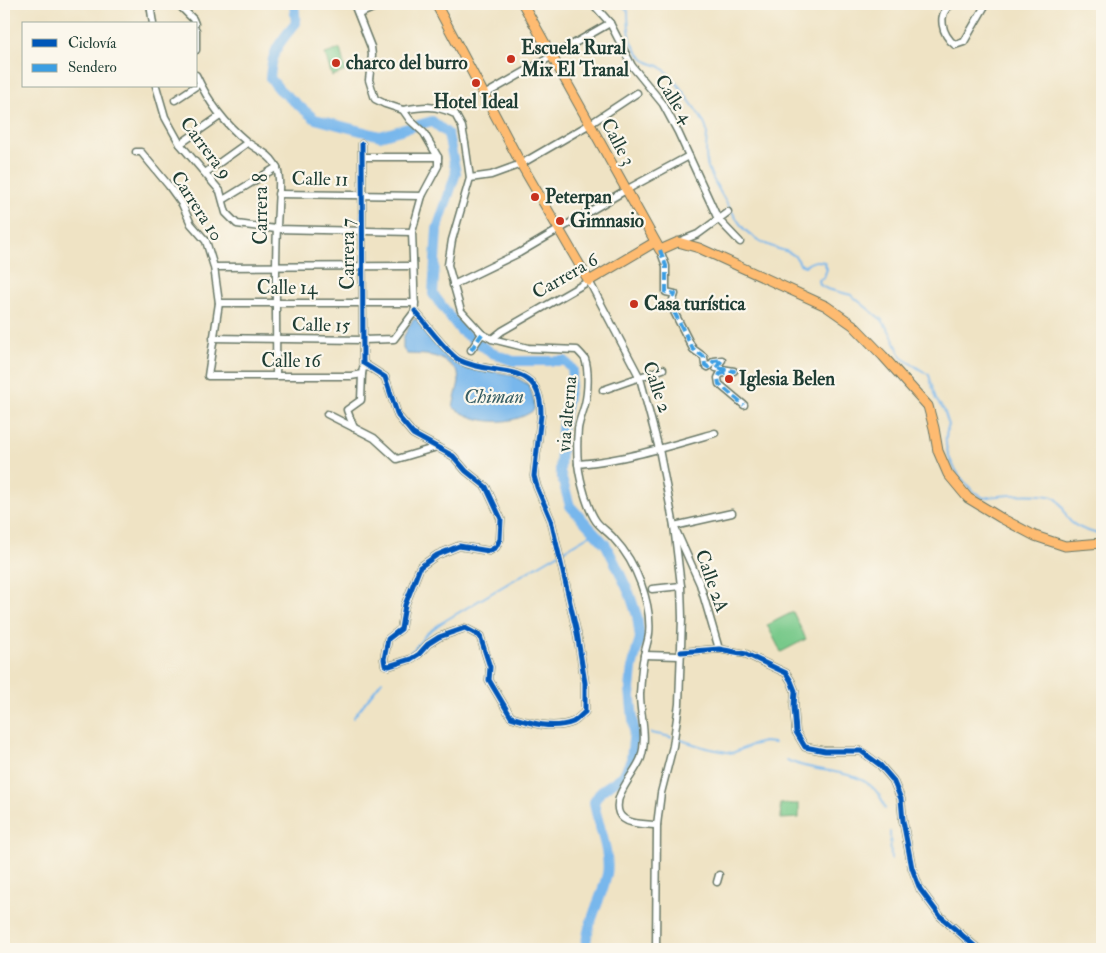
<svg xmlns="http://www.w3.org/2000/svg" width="1106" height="953" font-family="'IM FELL Double Pica',serif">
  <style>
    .green { fill: #78c98a; stroke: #4c835f }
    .water { fill: #78b7ec; stroke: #4c7a90 }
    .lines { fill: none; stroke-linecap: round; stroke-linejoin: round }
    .stream { stroke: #78b7ec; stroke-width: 2 }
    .river { stroke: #78b7ec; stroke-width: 10 }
    .minor-casing { stroke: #687766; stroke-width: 9 }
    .major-casing { stroke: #687766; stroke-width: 11 }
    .minor { stroke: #fff; stroke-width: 6 }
    .major { stroke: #febb71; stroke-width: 9 }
    .quiet { stroke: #3c9ee2; stroke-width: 4; stroke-dasharray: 8 4; stroke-linecap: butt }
    .cycleway-casing { stroke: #fbf7ec; stroke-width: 8 }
    .cycleway { stroke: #0057b8; stroke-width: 5 }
    .poi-dot { fill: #c8321e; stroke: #fbf7ec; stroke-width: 2 }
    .labels { text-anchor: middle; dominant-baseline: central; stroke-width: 4.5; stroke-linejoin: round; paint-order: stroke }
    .poi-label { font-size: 19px; font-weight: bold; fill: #1f3d34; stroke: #fbf7ec; text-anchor: start }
    .street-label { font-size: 19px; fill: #1f3d34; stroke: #fbf7ec }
    .water-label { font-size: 20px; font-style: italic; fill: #355c62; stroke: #fbf7ec }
  </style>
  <rect width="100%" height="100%" fill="#fbf7ec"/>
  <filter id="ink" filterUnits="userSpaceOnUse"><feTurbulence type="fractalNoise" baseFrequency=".02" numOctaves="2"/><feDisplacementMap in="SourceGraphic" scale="10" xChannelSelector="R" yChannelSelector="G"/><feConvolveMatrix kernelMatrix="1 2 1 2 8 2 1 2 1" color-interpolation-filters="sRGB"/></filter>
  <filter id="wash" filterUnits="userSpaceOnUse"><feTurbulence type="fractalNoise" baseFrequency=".0096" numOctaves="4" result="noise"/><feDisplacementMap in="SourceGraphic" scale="20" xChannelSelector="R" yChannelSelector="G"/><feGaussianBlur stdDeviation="1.12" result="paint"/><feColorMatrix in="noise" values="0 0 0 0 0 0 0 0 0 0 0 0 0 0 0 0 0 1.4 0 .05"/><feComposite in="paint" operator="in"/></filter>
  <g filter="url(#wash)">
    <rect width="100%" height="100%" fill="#efe3c4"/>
    <g class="green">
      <polygon points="340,49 346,71 332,76 325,54"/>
      <polygon points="793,612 806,639 781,652 767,625"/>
      <polygon points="780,804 799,804 799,818 781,819"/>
    </g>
    <path class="water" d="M 413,319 L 419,320 L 455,361 L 474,368 L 512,375 L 529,385 L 534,401 L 534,410 C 511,427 475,424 453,407 L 459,382 L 458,372 C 441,354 431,355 407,354 L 403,349 L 403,338 Z"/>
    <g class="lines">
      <g class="stream">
        <path d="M 619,4 L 628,11 C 628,30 630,51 648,62 C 652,64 658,65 662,68 C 673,77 683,91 691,103 C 696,110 707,124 707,133 C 707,144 704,155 708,167 C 712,180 735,218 744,229 C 752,237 762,243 773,247 C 784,252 794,250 800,264 L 805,266 C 812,261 816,260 824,262 L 827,269 L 824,277 L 819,280 L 820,285 L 827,289 L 851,295 L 882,320 L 891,334 L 902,358 L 929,375 L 936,400 L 944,410 L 949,425 C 937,450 962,487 984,498 C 997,495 1043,492 1055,498 C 1063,502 1064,515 1070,521 C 1078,529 1091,532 1102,535"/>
        <polyline points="403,658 414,649 426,634 441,623 595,532"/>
        <polyline points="353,718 382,681"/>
        <polyline points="634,730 642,732"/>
        <polyline points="651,733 671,737"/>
        <polyline points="678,739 706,748 732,753 752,745 764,742 774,743"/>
        <path d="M 787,760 C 819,777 873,763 885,809"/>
        <polyline points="890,832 891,859"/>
      </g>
      <path class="river" d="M 294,4 L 296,23 C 279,43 272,50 270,78 L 280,90 L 315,119 L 380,136 L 432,121 L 448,134 L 456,173 L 437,229 L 433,294 L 461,331 L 492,353 L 513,361 L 565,361 L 573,370 L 562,429 L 560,471 L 570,506 L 606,545 L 618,569 L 630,595 L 637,616 L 640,638 L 632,668 L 630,689 L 634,730 L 631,760 L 623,776 L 601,791 L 594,802 C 597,824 611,852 607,874 C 602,899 585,926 586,949"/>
    </g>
  </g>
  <g filter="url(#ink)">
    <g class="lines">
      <g class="minor-casing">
        <g id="minor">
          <polyline points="150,4 153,24"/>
          <polyline points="178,4 193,19 195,24"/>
          <polyline points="354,4 371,47 372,55 369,80 375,99 385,104 403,110 410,120 424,133 438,157 438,166 422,196 412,232 415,311"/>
          <polyline points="593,4 610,23 632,66 663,104 678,132 718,219 740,242"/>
          <path d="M 952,4 C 936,14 942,35 955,45 L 964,42 L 986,4"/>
          <polyline points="359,14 382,4"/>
          <polyline points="196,30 196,50"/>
          <path d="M 196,75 C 208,101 224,123 246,141 C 256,150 268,152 275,164 C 282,175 278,196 278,209 C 274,264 277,320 276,376"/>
          <polyline points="156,86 165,117 180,144 220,191 226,213 237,224 276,229 412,232"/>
          <polyline points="484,95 610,23"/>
          <polyline points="175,100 196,86"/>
          <path d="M 403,110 C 425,106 435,105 455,114 L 462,127 L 465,143 L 470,178 L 452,240 L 448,265 L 461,311 L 482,334 L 492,339 L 528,348 L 577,350 C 580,353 583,356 585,359 C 589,370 588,392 585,404 C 583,412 579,421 578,429 C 577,440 577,453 578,464 C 580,480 587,508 596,521 C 601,528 610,533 615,540 C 636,562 652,604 649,634 C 648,642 645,649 644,656 C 641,669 641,682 640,694 C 640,716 648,736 641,758 C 635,774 612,795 619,813 C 624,825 645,824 657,825"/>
          <polyline points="180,144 220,116"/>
          <path d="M 362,144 L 363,363 L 385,377 L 398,416 L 413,434 L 453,456 L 466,471 L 486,487 L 501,519 L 500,539 L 496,547 L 489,551 L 459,546 L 437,555 L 420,567 L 405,605 L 401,629 L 388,639 L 384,659 L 385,665 L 389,666 L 411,659 L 419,654 L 428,644 L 439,637 L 465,628 L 480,636 L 490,667 L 489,680 L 511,717 C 530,723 553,730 573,722 C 577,720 581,715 585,712 L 585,683 L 577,633 L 551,520 L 537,487 L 534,476 L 541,415 C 542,358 493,378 459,360 C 448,354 424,322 415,311"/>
          <polyline points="136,152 141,152 169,186 182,204 191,224 206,241 214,267 219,303 208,376 351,376 362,374 363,368 368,367"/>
          <polyline points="363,157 438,157"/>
          <polyline points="205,173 247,143"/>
          <polyline points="470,178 491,175 521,164 590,124 637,93"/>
          <polyline points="278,194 422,196"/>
          <polyline points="223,200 277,167"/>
          <polyline points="678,242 698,234 728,212"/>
          <polyline points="660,250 666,266 666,292 675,294 671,306 693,349 704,357 705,365 708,367 714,361 722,360 716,368 734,371 720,374 718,378 719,384 744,405"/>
          <polyline points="214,267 413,266"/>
          <polyline points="453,285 519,253 626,190 689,156"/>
          <polyline points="219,303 415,303"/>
          <polyline points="213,338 363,340 394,339 415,311"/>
          <polyline points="492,339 502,331 589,281 640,378 659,449 674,526 681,586 682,618 679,704 673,746 661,793 657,825 656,949"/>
          <polyline points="471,350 482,334"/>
          <polyline points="603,390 663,369"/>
          <polyline points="327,414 374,438 397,459 437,447"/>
          <polyline points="354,428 347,410 361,400 362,374"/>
          <path d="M 578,464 C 625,460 670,446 715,433"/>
          <polyline points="652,589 681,586"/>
          <polyline points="719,649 700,584 674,526 732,513"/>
          <polyline points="681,652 719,649 746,654 786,673 791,681 795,691 794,706 796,732 805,747 825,751 861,751 880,765 893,780 901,799 903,821 912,868 920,889 940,916 978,949"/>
          <polyline points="644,655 680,656"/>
          <polyline points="717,882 719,875"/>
        </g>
      </g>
      <g class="major-casing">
        <g id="major">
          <polyline points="436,4 521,164 589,281 655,242"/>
          <polyline points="523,4 660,250 678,242 699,248 826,306 853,325 883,356 928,406 934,428 938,451 948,474 968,498 1001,518 1035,536 1065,546 1102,543"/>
        </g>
      </g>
      <use href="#minor" class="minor"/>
      <use href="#major" class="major"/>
      <g class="quiet">
        <polyline points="660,250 666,266 666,292 675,294 671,306 693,349 704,357 705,365 708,367 714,361 722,360 716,368 734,371 720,374 718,378 719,384 744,405"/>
        <polyline points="471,350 482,334"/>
      </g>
      <g class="cycleway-casing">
        <g id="cycleway">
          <path d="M 362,144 L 363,363 L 385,377 L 398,416 L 413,434 L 453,456 L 466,471 L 486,487 L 501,519 L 500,539 L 496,547 L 489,551 L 459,546 L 437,555 L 420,567 L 405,605 L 401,629 L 388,639 L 384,659 L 385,665 L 389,666 L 411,659 L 419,654 L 428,644 L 439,637 L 465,628 L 480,636 L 490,667 L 489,680 L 511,717 C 530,723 553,730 573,722 C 577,720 581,715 585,712 L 585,683 L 577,633 L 551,520 L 537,487 L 534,476 L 541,415 C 542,358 493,378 459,360 C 448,354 424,322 415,311"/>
          <polyline points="681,652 719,649 746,654 786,673 791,681 795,691 794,706 796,732 805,747 825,751 861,751 880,765 893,780 901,799 903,821 912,868 920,889 940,916 978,949"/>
        </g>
      </g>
      <use href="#cycleway" class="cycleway"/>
    </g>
  </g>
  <g class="poi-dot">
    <circle cx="511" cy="59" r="5"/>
    <circle cx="336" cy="63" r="5"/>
    <circle cx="476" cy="83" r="5"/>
    <circle cx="535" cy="197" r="5"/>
    <circle cx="560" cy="221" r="5"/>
    <circle cx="634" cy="304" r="5"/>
    <circle cx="729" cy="379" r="5"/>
  </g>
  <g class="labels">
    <g class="poi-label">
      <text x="521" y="48">Escuela Rural<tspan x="521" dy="22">Mix El Tranal</tspan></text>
      <text x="346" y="63">charco del burro</text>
      <text x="476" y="102" text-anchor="middle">Hotel Ideal</text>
      <text x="545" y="197">Peterpan</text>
      <text x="570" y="221">Gimnasio</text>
      <text x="644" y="304">Casa turística</text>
      <text x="739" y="379">Iglesia Belen</text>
    </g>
    <g class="street-label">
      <text transform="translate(674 99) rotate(57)">Calle 4</text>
      <text transform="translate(618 142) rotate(62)">Calle 3</text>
      <text transform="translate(206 148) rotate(53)">Carrera 9</text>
      <text transform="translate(320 179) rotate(1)">Calle 11</text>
      <text transform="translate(197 206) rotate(57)">Carrera 10</text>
      <text transform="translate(261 209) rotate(-90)">Carrera 8</text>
      <text transform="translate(348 254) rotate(-90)">Carrera 7</text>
      <text transform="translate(565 276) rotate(-30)">Carrera 6</text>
      <text x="287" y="288">Calle 14</text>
      <text transform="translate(321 325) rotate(1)">Calle 15</text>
      <text x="291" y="361">Calle 16</text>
      <text transform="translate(657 387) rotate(71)">Calle 2</text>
      <text transform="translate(567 414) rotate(-85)">via alterna</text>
      <text transform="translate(712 581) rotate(70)">Calle 2A</text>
    </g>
    <g class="water-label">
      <text x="494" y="396">Chiman</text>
    </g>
  </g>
  <rect width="1106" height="953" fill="none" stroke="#fbf7ec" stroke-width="20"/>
  <rect x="22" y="22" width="175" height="65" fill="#fbf7ec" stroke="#a3ada2"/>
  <rect x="32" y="39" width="25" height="8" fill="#0057b8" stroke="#a3ada2"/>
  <text x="68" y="48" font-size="15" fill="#1f3d34">Ciclovía</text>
  <rect x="32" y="64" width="25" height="8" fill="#3c9ee2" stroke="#a3ada2"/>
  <text x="68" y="72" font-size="15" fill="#1f3d34">Sendero</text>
</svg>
